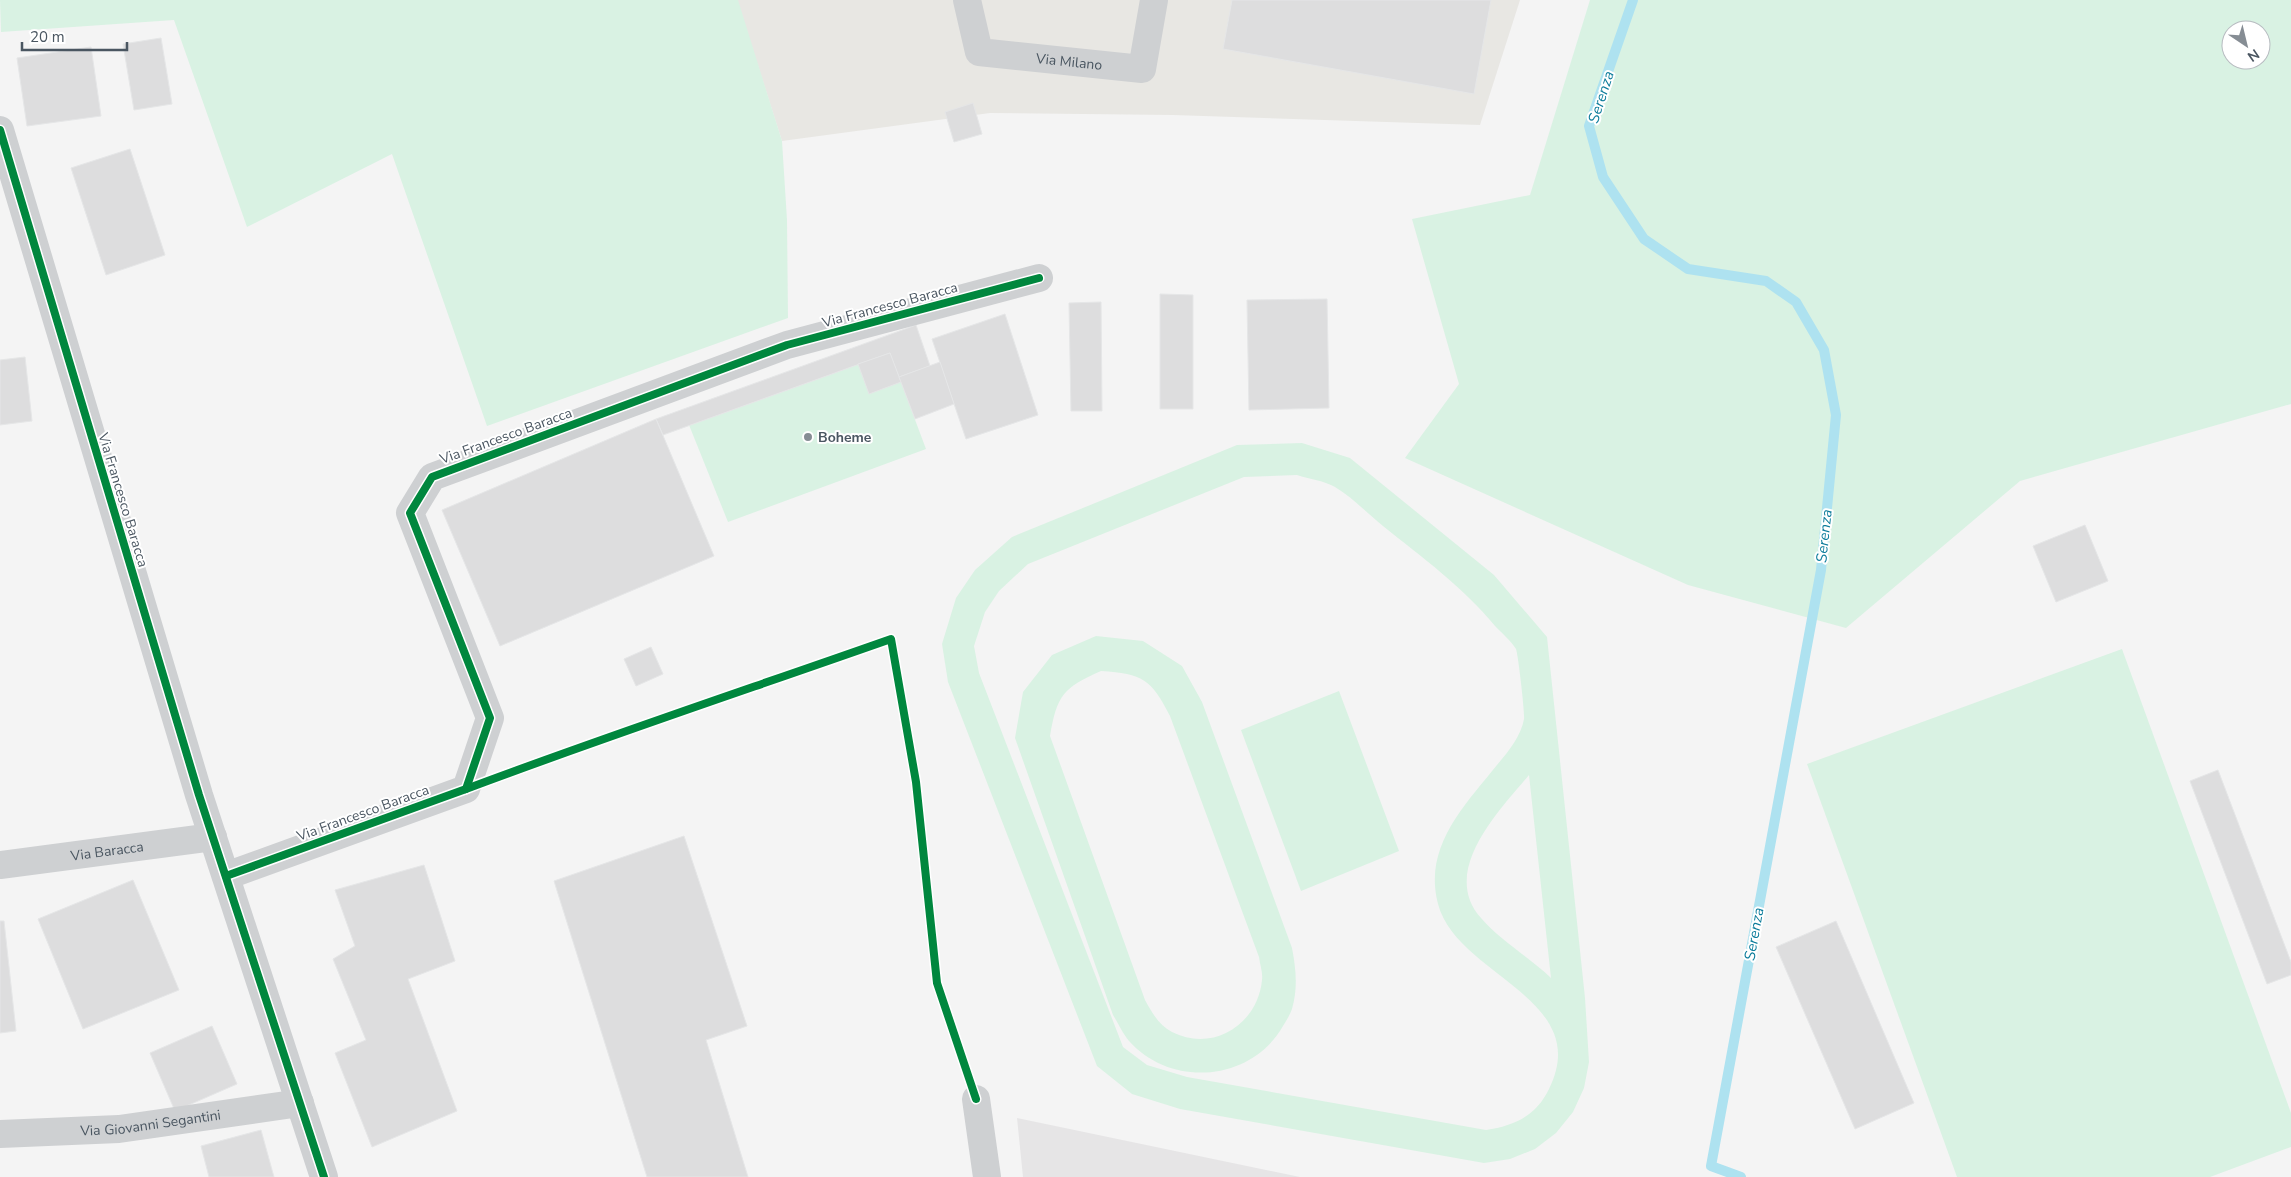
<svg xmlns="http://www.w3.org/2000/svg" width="2291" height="1177" font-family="'Nunito Sans',sans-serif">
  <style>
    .commercial { fill: #e8e7e3 }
    .education { fill: #e6e5e6 }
    .green { fill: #d9f2e3; fill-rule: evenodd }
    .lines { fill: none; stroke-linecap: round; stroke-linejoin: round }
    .stream { stroke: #aee2f0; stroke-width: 10 }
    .building { fill: #ddddde; stroke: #e5e6e7 }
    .minor { stroke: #ced0d2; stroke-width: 28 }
    .cycleway-casing { stroke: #fff; stroke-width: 11 }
    .cycleway { stroke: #00873e; stroke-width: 8 }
    .poi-dot { fill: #868d94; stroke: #fff; stroke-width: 2 }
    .labels { text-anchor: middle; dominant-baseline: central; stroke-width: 4; stroke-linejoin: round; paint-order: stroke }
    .street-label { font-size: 14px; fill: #4a5661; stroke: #fff }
    .poi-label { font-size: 14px; font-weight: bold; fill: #4a5661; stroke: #fff; text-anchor: start }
    .water-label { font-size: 15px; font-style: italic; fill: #0c7c9b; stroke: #fff }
  </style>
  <rect width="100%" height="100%" fill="#f4f4f4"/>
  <polygon class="commercial" points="737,0 1520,0 1480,125 1173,115 990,113 782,141"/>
  <polygon class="education" points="1017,1118 1300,1177 1023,1177"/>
  <g class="green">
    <polygon points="0,0 738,0 782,141 787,220 788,318 487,426 392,154 247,227 174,20 1,32"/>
    <path d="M 1590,0 L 2291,0 L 2291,404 L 2020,481 L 1846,628 L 1688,585 L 1405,458 L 1459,384 L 1412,219 L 1530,195 ZM 2231,30 L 2261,30 L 2261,60 L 2231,60 Z"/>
    <polygon points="890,353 926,449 728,522 689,425"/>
    <path d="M 1302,443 L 1350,458 L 1494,575 L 1547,637 L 1585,998 L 1589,1062 L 1584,1088 L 1573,1112 L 1556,1133 L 1535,1149 L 1510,1159 L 1484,1163 L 1180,1109 L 1132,1094 L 1097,1066 L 948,682 L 942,644 L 956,598 L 975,570 L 1012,537 L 1237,445 ZM 1297,475 C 1309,479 1325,481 1335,487 C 1352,497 1368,514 1383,526 C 1423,558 1463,587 1495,626 C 1502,633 1511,641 1516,649 C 1518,654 1525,713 1524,719 C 1521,736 1508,752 1497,765 C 1464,806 1423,847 1438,904 C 1457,976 1594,998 1549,1089 C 1536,1116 1514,1126 1486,1130 L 1187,1077 L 1147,1065 L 1123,1047 L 979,673 L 974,646 L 985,612 L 999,591 L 1028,564 L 1244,477 ZM 1529,775 L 1551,978 C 1529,957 1501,941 1481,918 C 1439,871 1500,810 1529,775 Z"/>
    <path d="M 1096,636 L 1143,641 L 1182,666 L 1202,702 L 1292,948 C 1296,969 1298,988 1292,1009 C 1290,1015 1286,1021 1283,1026 C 1252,1081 1172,1089 1129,1041 C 1123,1034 1118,1023 1113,1015 L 1015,738 L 1023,692 L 1052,655 ZM 1101,671 C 1143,674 1151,679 1170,716 L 1259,957 C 1260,965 1263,973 1262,980 C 1258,1024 1213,1053 1172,1032 C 1159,1025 1152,1013 1145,1000 L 1050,736 C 1057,695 1063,688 1101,671 Z"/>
    <polygon points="2122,649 2291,1113 2291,1147 2210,1177 1957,1177 1807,764"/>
    <polygon points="1339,691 1399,851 1301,891 1241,730"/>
  </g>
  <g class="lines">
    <polyline class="stream" points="1633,0 1589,126 1603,177 1644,239 1688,269 1766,281 1796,302 1824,350 1836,415 1821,570 1711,1166 1741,1177"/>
  </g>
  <g class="building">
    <polygon points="1232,0 1491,0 1474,94 1223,49"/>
    <polygon points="161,38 172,104 134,110 123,44"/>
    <polygon points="91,47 101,116 27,126 17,58"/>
    <polygon points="973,103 982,134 954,142 945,112"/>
    <polygon points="130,149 165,255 106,275 71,168"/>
    <polygon points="1160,294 1193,295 1193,409 1160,409"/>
    <polygon points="1327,299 1329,408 1249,410 1247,300"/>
    <polygon points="1101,302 1102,411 1071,411 1069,303"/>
    <polygon points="1005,314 1038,415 966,439 932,339"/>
    <polygon points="916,325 930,366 899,377 890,353 663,435 656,419"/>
    <polygon points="890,353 901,382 869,394 858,364"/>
    <polygon points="25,357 32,421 0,425 0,360"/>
    <polygon points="940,362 954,404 915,419 899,377"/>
    <polygon points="656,419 714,556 500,646 442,510"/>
    <polygon points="2085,525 2108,581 2056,602 2033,546"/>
    <polygon points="651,647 663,674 636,686 624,659"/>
    <polygon points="2218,770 2291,962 2291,975 2267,984 2190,781"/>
    <polygon points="684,836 747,1026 706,1040 748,1177 647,1177 554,881"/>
    <polygon points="424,865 455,961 408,979 457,1111 372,1147 335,1053 366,1040 333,959 355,946 335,890"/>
    <polygon points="133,880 179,990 83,1029 38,919"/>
    <polygon points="0,921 4,921 16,1031 0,1033"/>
    <polygon points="1836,921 1914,1103 1855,1129 1776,947"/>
    <polygon points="212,1026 237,1084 175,1111 150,1053"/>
    <polygon points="261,1130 274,1177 209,1177 201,1146"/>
  </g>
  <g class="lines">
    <g class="minor">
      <path id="s1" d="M 967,0 L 979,52 L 1142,69 L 1154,0"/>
      <polyline points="0,130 199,795 324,1177"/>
      <path id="s2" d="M 0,865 L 213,837"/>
      <polyline points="226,876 466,789 490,718 410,513 432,477 787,345 1039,278"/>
      <polyline points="976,1099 987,1177"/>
      <path id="s3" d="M 0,1134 L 119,1129 L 300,1103"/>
    </g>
    <g class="cycleway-casing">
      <g id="cycleway">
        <polyline points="0,130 199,795 324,1177"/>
        <path d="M 466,789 C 607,736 749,689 891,639 L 916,782 L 937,983 L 976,1099"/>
        <polyline points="226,876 466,789 490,718 410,513 432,477 787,345 1039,278"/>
      </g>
    </g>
    <use href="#cycleway" class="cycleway"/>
  </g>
  <circle class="poi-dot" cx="808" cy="437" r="5"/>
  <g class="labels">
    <g class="street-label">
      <text stroke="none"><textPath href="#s1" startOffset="144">Via Milano</textPath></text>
      <text transform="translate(890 305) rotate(-15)">Via Francesco Baracca</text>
      <text transform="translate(506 436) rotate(-20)">Via Francesco Baracca</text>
      <text transform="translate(123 500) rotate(73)">Via Francesco Baracca</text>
      <text transform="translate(363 813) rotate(-20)">Via Francesco Baracca</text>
      <text stroke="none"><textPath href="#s2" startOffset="108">Via Baracca</textPath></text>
      <text stroke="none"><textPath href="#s3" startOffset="151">Via Giovanni Segantini</textPath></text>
    </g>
    <g class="poi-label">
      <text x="818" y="437">Boheme</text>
    </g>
    <g class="water-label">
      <text transform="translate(1601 97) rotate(-72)">Serenza</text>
      <text transform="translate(1824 536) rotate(-84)">Serenza</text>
      <text transform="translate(1754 934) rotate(-80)">Serenza</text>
    </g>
  </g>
  <g transform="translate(2246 45) rotate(145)"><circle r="24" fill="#ffffff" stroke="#b7bbc0"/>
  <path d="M0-4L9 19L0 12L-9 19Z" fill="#868d94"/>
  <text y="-8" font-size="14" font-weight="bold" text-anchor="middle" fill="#4a5661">N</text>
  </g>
  <path d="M22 42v8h105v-8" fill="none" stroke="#4a5661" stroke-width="2.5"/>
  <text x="30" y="42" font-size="15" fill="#4a5661" stroke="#ffffff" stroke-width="4" paint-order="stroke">20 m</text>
</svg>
